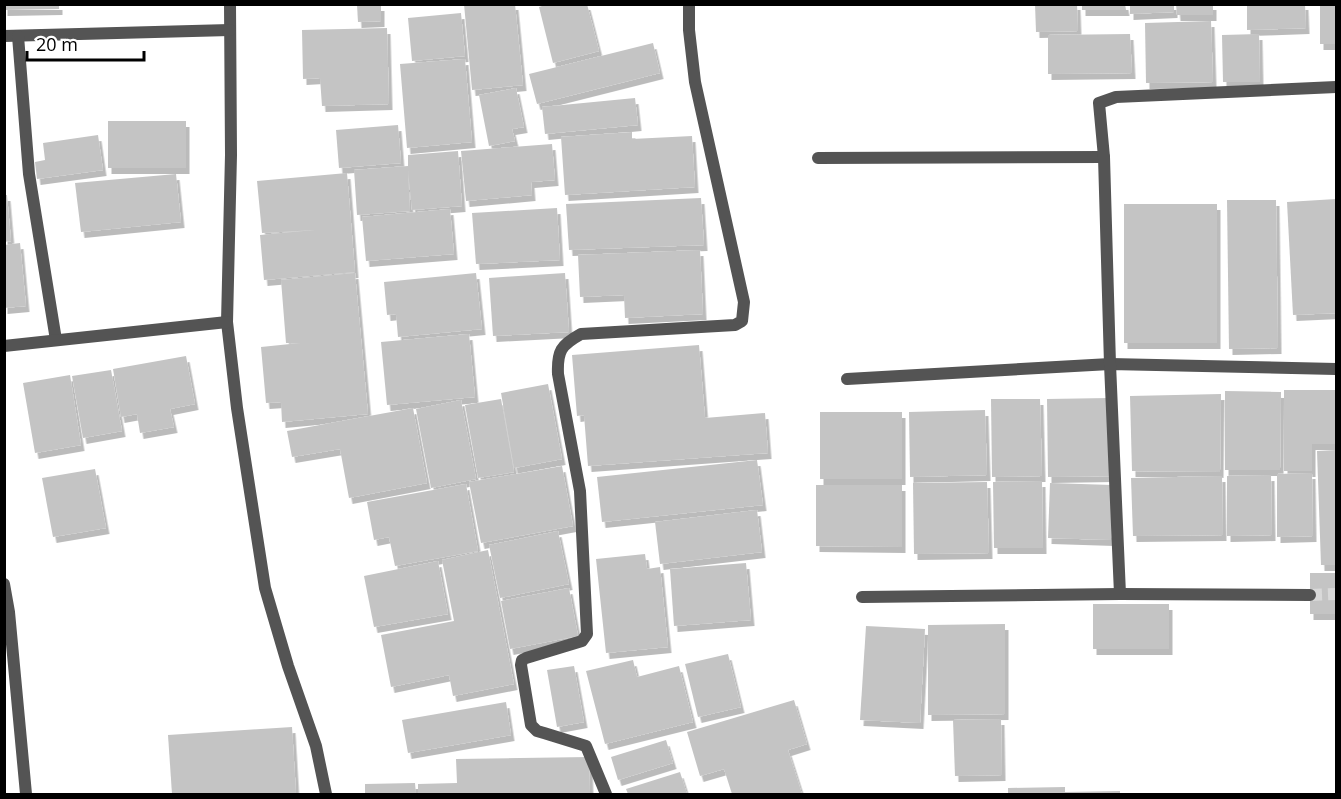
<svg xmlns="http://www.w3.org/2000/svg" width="1341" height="799" font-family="'Open Sans',sans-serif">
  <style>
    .building { fill: #c4c4c4; filter: url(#shadow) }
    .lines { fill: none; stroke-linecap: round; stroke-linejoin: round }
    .minor-tunnel { stroke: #d9d9d9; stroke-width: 12; stroke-dasharray: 12 6; stroke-linecap: butt }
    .minor { stroke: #545454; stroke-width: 12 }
  </style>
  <defs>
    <filter id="shadow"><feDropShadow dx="3.5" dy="6" stdDeviation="0" flood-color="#0004"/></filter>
  </defs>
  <rect width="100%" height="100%" fill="#fff"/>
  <g class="building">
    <polygon points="4,4 59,4 59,9 4,10"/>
    <polygon points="464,4 515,4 523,85 472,90"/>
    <polygon points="548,4 587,4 599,51 553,63 539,7"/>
    <polygon points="1035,4 1077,4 1078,31 1036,32"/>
    <polygon points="1082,4 1125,4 1126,10 1082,10"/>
    <polygon points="1130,4 1174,4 1174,12 1130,14"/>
    <polygon points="1176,4 1213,4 1213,15 1177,15"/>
    <polygon points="1247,4 1305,4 1306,28 1247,30"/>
    <rect x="1320" y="4" width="16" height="40"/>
    <polygon points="357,5 381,5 381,21 358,22"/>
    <polygon points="461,13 465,56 412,61 408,18"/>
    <polygon points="1211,21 1213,82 1146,83 1145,23"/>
    <polygon points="387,28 389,104 322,106 320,78 303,79 302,30"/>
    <polygon points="1130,34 1132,73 1048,74 1048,35"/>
    <polygon points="1259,34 1260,82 1223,82 1222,35"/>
    <polygon points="653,43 660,73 537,104 529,74"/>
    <polygon points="465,59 472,142 407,148 400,64"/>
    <polygon points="516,88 524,127 512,129 515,141 489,146 479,95"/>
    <polygon points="635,98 638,125 545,134 542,107"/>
    <rect x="108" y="121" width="78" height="47"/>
    <polygon points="398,125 401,163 339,168 336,130"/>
    <polygon points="632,132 632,139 692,136 695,187 565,195 561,137"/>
    <polygon points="98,135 103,170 37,179 35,162 45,160 43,143"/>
    <polygon points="552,144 555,180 531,182 532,195 466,201 461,151"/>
    <polygon points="458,151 462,206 412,210 408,171 410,211 357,215 354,170 408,166 408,155"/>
    <polygon points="347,173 355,272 264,280 260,235 315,230 262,233 257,181"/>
    <polygon points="176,174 181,222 81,232 75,183"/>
    <polygon points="4,195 7,195 11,241 4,242"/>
    <polygon points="701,198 704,245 569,250 566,204"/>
    <polygon points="1336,199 1336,313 1293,315 1287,202"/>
    <polygon points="1227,200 1276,200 1278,348 1229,349"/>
    <rect x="1124" y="204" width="93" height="139"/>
    <polygon points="557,208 560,260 476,264 472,213"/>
    <polygon points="450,209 454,254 366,261 362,217"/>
    <polygon points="20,243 26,306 4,308 4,245"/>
    <polygon points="700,250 703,314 625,318 624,295 580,297 578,255"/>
    <polygon points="355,273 368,414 282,422 281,402 266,403 261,347 300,343 286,343 281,280"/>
    <polygon points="476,273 482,329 398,337 396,314 387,315 384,282"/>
    <polygon points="565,273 569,332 493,336 489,278"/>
    <polygon points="469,334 475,397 387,405 381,342"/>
    <polygon points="699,345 705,418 765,413 768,453 588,466 584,415 577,416 572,355"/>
    <polygon points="186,356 195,404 170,409 174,427 140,433 137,414 121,417 113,369"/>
    <polygon points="111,370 122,431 83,438 72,376"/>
    <polygon points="70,375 81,445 35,453 23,383"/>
    <polygon points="548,384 562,459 514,468 501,393"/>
    <polygon points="1284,390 1336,390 1336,444 1312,444 1312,471 1284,471"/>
    <polygon points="1225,391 1281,392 1280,470 1225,470"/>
    <polygon points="1221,394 1220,472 1132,471 1130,396"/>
    <polygon points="1109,398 1111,476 1048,477 1047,399"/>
    <polygon points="501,399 514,472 478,478 465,405"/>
    <polygon points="991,399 1040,399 1042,476 992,477"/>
    <polygon points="461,400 476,479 431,488 416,409"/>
    <polygon points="413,408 427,483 349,498 340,449 292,457 287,431"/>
    <polygon points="985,410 987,475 910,477 909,412"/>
    <rect x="820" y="412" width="82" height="67"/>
    <polygon points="1336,450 1336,565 1321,565 1317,451"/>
    <polygon points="757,460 763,505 602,522 597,477"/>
    <polygon points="562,466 573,526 481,543 469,482"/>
    <polygon points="95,469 106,528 53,537 42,478"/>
    <polygon points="1312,473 1313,536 1277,537 1277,474"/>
    <polygon points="1271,475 1272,535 1227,536 1227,476"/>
    <polygon points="1222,476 1223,535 1133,536 1131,478"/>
    <polygon points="1042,481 1043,548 994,548 993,482"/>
    <polygon points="987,482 989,553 914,554 913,483"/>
    <polygon points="1050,483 1112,485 1111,540 1048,538"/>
    <polygon points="466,484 478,551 395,566 389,537 374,540 367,502"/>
    <polygon points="816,485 902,485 902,547 816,546"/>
    <polygon points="757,510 762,552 660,564 655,522"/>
    <polygon points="558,531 569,584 500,598 489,545"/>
    <polygon points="488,550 514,684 453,696 449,675 391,687 381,635 454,621 442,560"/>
    <polygon points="645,554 647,569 660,567 668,647 606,653 596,559"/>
    <polygon points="438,561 448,614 374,627 364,576"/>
    <polygon points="746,563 751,620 674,626 670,569"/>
    <rect x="1310" y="573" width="26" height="41"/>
    <polygon points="569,588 578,636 510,649 501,601"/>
    <rect x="1093" y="604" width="76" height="45"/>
    <polygon points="1005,624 1005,714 928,715 928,625"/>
    <polygon points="866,626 925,629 920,723 860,720"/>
    <polygon points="728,654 741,707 698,717 685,664"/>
    <polygon points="633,660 637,677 679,666 693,722 605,744 586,671"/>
    <polygon points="574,666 584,722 557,727 547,670"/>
    <polygon points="794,700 807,744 788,750 802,794 732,794 724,769 700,776 687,732"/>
    <polygon points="506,702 511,735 408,753 402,720"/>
    <polygon points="1001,719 1002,775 955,776 953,720"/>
    <polygon points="292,727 296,794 172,794 168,735"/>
    <polygon points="666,740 673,763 618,780 611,757"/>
    <polygon points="589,757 590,794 418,794 418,784 457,783 456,759"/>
    <polygon points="680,772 687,794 628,794 626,789"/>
    <polygon points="415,783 416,794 365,794 365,784"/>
    <polygon points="1065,787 1065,792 1120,791 1120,794 1008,794 1008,788"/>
  </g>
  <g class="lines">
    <polyline class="minor-tunnel" points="1310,595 1336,594"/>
    <g class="minor">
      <polyline points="230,4 231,155 227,322 237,408 265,588 288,666 316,746 326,794"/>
      <polyline points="4,36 230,30"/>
      <polyline points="18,36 29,174 56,340"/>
      <polyline points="818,158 1104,157"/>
      <polyline points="4,346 227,322"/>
      <polyline points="847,379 1110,364 1336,369"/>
      <polyline points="4,584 9,612 26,794"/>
      <polyline points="1120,594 1110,364 1104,157 1099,103 1116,97 1336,87"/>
      <polyline points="862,597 1120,594 1310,595"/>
      <path d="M 606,794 L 586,746 L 544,733 L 537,731 L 531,725 L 521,665 L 522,660 L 526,658 L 582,641 L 587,634 L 580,491 L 558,374 C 557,351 561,345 581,334 L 735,325 L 742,321 L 744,302 L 695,82 L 689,30 L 689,4"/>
    </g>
  </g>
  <rect width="1341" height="799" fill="none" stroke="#000000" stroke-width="12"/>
  <path d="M27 51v9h117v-9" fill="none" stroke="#000000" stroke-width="3"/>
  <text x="36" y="51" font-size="18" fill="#000000" stroke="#ffffff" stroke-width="4.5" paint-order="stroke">20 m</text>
</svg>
